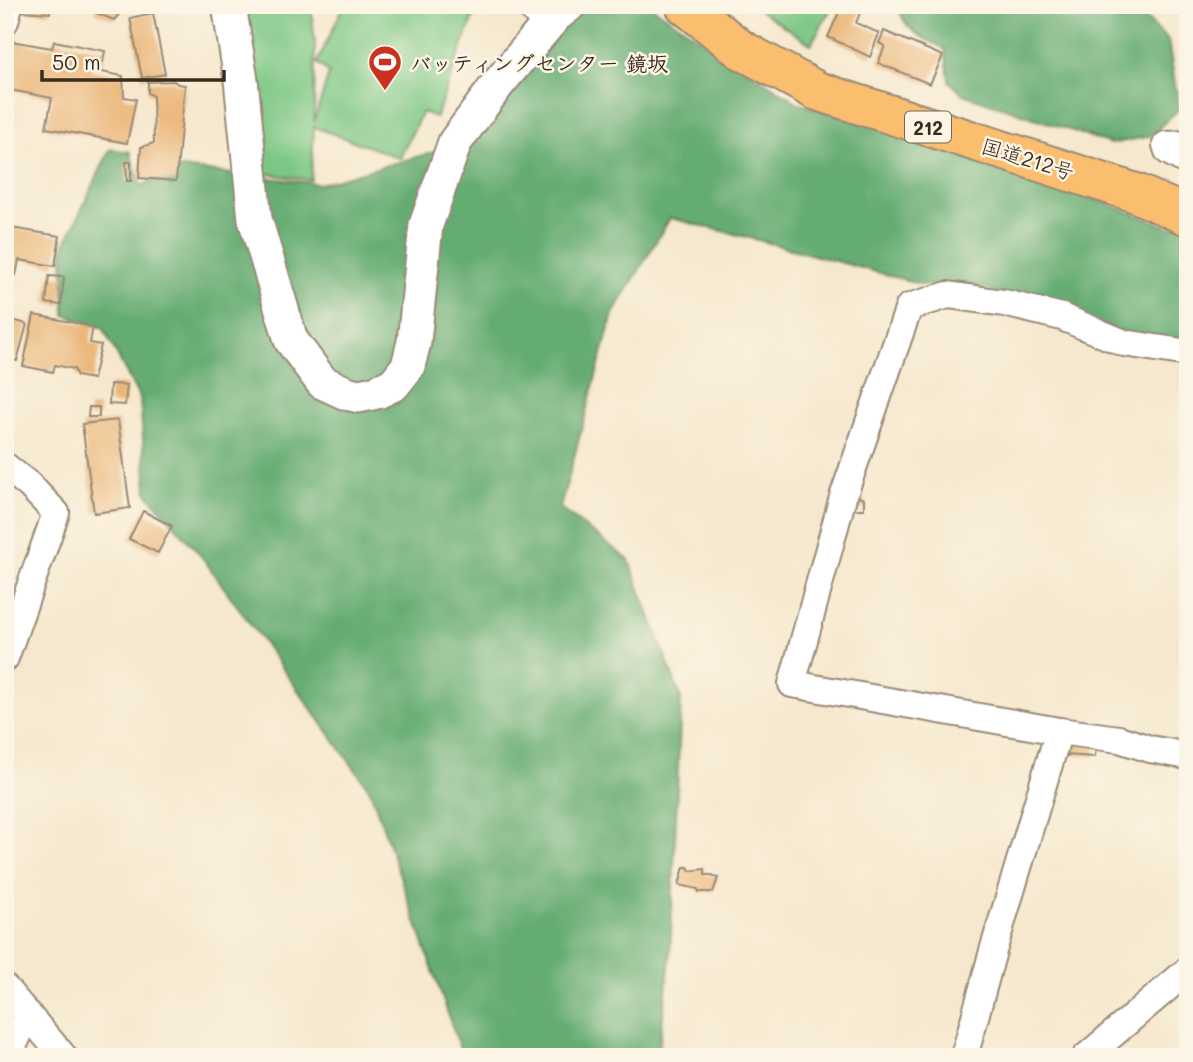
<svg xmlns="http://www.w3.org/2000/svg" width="1193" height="1062" font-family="Mali,'Klee One',sans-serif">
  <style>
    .green { fill: #7cc785; stroke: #5c7852; stroke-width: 2 }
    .forest { fill: #65ac72; stroke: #506b48; stroke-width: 2 }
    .building { fill: #ebb77a }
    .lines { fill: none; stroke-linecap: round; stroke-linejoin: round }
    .minor-casing { stroke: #988976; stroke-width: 30 }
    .tertiary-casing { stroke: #988976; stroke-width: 37 }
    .trunk-casing { stroke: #988976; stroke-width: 42 }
    .minor { stroke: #fff; stroke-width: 26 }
    .tertiary { stroke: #fff; stroke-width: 33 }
    .trunk { stroke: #fbbe6e; stroke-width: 38 }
    .labels { text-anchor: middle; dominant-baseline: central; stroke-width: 5; stroke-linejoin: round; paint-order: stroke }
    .shield { fill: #fcf5e5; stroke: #75675a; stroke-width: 2 }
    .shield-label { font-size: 19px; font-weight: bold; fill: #3b2a1e }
    .poi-label { font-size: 21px; font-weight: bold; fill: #3b2a1e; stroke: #fcf5e5; text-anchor: start }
    .street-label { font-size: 21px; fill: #3b2a1e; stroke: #fcf5e5 }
  </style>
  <rect width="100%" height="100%" fill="#fcf5e5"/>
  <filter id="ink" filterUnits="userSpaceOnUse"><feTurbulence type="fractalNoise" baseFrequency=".0143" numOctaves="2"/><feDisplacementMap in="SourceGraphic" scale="14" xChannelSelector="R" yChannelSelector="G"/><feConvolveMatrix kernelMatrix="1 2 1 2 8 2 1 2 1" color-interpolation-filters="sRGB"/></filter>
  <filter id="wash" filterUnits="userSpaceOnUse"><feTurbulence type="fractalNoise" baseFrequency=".00686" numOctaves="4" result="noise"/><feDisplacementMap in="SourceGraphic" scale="28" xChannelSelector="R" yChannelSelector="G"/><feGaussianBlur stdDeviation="1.57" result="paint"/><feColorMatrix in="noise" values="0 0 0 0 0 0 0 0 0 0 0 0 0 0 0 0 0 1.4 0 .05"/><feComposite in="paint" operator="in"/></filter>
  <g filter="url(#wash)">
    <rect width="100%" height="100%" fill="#f6e8ce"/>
    <g class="green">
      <polygon points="237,5 311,5 315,44 314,122 329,73 317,63 344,5 450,5 474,15 436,117 422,112 400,158 314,127 311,180 262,173"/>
      <polygon points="752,5 833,5 811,44"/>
    </g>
    <g class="forest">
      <polygon points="588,5 649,5 798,103 1026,173 1172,228 1188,220 1188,347 1130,335 985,288 924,285 747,237 670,218 613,314 560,508 629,560 681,698 670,959 658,1057 463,1057 370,790 202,557 147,493 140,399 103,328 65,315 63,249 110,149 130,152 141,186 181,168 320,184 466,143 568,20"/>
      <path d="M 899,5 L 1030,5 L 1138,11 L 1168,40 L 1179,109 L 1150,136 L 1111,144 L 963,94 L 949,81 L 945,49 C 925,39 902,31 899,5 Z"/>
    </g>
    <g id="blocks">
      <g class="building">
        <polygon points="22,5 51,5 50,13 21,11"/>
        <polygon points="94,5 152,5 152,7 122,11 114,20 96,13"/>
        <polygon points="842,5 860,13 856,23 879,33 870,57 828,37"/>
        <polygon points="153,13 165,74 142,78 130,18"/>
        <polygon points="884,31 943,56 930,84 878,63 885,46 879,43"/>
        <polygon points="11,41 52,48 54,41 105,51 103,62 92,64 91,70 123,76 124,97 136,99 127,143 46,128 52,98 5,89 5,73"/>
        <polygon points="174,81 178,84 185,85 176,181 139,178 141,147 154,143 153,96 148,93 148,82"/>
        <polygon points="126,162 131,162 131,181 127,181"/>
        <polygon points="5,227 60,236 55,266 19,260 16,275 5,273"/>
        <polygon points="49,276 64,277 61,305 46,303"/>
        <polygon points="34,315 93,326 90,343 101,345 93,379 77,376 74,369 55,365 53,372 23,366"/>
        <polygon points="5,318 27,324 17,361 5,358"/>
        <polygon points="110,384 127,385 125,405 109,404"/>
        <polygon points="89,407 99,407 99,417 88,417"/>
        <polygon points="118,420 130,508 94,513 82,424"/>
        <polygon points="856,496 864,499 864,509 854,509"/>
        <polygon points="143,511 172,526 158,553 129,539"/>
        <polygon points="1066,743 1096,745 1095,757 1065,755"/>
        <polygon points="684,867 688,867 690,871 705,869 705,875 712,875 718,878 713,892 699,892 698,889 679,885"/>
      </g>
    </g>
  </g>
  <g filter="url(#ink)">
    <use href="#blocks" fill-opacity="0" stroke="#988976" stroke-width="2"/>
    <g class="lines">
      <g class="minor-casing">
        <g id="minor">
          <polyline points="528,5 548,25"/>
          <polyline points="5,21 9,5"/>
          <polyline points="1188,144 1166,145 1168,151 1188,162"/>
          <polyline points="1188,353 1124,343 1062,317 1004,303 948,295 909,307 843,497 792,684 1059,731 1119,739 1150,749 1188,756"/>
          <polyline points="5,466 29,485 56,513 5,658"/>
          <polyline points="5,988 64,1057"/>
          <polyline points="8,1057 28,1014"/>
          <polyline points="964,1057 993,951 1059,731"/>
          <polyline points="1086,1057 1188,970"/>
        </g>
      </g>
      <g class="tertiary-casing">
        <polyline id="tertiary" points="229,5 241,80 255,219 291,340 322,382 346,393 359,396 377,392 394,384 408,366 414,342 426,225 455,142 498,84 555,16 569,5"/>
      </g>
      <g class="trunk-casing">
        <polyline id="trunk" points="685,5 740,49 817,91 1136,193 1188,216"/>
      </g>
      <use href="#minor" class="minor"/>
      <use href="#tertiary" class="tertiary"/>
      <use href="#trunk" class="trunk"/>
    </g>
  </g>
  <defs>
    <g id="stadium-pin" transform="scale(1.75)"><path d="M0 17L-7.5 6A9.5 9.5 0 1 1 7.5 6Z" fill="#c8321e" stroke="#fcf5e5"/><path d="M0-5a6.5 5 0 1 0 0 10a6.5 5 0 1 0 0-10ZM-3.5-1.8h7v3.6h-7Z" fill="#fff"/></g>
  </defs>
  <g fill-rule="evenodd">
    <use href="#stadium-pin" x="385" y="62"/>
  </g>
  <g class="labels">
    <rect class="shield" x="905" y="111.5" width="46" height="31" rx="5"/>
    <g class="shield-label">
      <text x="928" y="127">212</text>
    </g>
    <g class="poi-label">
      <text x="410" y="62">バッティングセンター 鏡坂</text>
    </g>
    <g class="street-label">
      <text transform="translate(1028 158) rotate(17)">国道212号</text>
    </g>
  </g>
  <rect width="1193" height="1062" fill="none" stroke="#fcf5e5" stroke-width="28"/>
  <path d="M42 70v10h182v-10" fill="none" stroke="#3b2a1e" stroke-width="3.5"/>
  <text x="52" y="70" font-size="21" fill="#3b2a1e" stroke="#fcf5e5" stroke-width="5" paint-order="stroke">50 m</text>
</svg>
